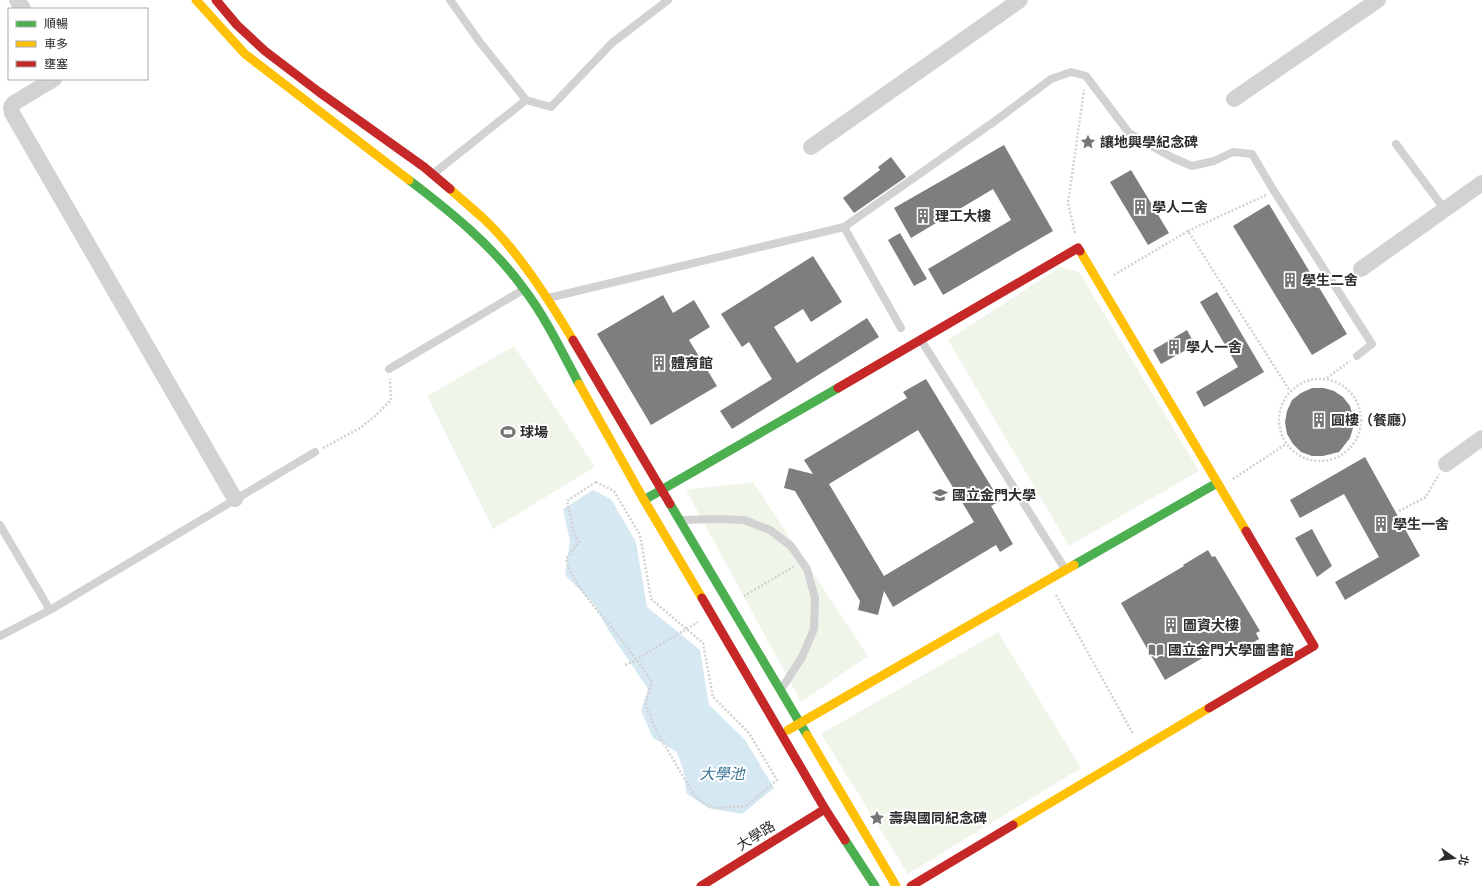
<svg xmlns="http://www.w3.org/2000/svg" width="1482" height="886" font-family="Signika,'Noto Sans TC',sans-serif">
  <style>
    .green { fill: #f0f5ea }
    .water { fill: #d6e8f2 }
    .building { fill: #7e7e7e; fill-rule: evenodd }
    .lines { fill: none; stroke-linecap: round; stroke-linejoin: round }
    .path { stroke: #d2d2d2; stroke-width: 2.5; stroke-dasharray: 2 2; stroke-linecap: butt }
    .lane { stroke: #d2d2d2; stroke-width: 8 }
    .street { stroke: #d2d2d2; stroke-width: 16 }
    .fast { stroke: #4caf50; stroke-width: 9 }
    .slow { stroke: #ffc107; stroke-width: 9 }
    .jam { stroke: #c62828; stroke-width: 9 }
    .path-bridge { stroke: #d2d2d2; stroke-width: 2.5; stroke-dasharray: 2 2; stroke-linecap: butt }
    .labels { text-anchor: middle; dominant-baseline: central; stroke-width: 4; stroke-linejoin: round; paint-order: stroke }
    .poi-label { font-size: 14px; font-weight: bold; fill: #2d2d2d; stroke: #fff; text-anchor: start }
    .street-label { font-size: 14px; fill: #2d2d2d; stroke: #fff }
    .water-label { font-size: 15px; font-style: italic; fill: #367193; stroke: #fff }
  </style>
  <rect width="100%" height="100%" fill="#fff"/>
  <g class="green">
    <polygon points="1060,267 1079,272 1199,471 1069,546 948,340"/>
    <polygon points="514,346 595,467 493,529 427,396"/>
    <polygon points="753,482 868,656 801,702 686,490"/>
    <polygon points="998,632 1081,768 908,874 821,734"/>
  </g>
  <polygon class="water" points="593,490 611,499 636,542 647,607 700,650 709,705 745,740 774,788 742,814 708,808 686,793 685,776 677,752 653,738 641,711 648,689 610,633 594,604 565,575 570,541 563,509"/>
  <g class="building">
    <polygon points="1004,145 1053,231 943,295 928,269 1011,220 993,189 911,238 894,208"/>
    <polygon points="891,157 906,177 854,213 843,198 880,170 878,167"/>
    <polygon points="1131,170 1169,233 1148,245 1110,182"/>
    <polygon points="1269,204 1347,334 1312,355 1233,226"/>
    <polygon points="900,233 927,279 914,286 888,240"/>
    <polygon points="813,256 842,302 811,322 803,309 774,327 797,363 867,318 879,337 732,429 720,411 772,379 749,342 742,347 721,314"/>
    <polygon points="1217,292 1264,372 1204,407 1196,392 1238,367 1200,302"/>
    <polygon points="663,295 673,313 694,300 710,327 689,340 717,386 651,425 597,334"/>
    <polygon points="1187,330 1195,345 1161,364 1153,350"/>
    <path d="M 926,379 L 1000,501 L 991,506 L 1013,544 L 1000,552 L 996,545 L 893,607 L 884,591 L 878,615 L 858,610 L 860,601 L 795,491 L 784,488 L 789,468 L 813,474 L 804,460 L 907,398 L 903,392 ZM 918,430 L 974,522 L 884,576 L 829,484 Z"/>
    <polygon points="1312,388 1324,388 1334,391 1343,397 1350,406 1353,417 1353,428 1350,438 1339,452 1323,456 1312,456 1301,452 1293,444 1287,434 1285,422 1287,411 1292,400 1301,393"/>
    <polygon points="1365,457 1420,556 1345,600 1335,582 1379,557 1344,494 1300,518 1290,500"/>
    <polygon points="1312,529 1332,566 1317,577 1295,538"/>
    <polygon points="1208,550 1212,557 1215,556 1260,631 1256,633 1259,639 1236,653 1230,642 1165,680 1121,603 1184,566 1183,565"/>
  </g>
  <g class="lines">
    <g class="path">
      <polyline points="1188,231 1266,195"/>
      <polyline points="1075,233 1068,203 1084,90"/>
      <polyline points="1114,275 1188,231 1290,391"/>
      <polyline points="1327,378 1350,361"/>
      <circle cx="1320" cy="420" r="41"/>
      <polyline points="323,448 360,428 374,417 391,400 390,379"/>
      <polyline points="1233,479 1286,444"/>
      <path d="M 596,482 L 614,491 L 640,535 L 651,599 L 703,643 L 713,697 L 749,733 L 777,780 L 746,806 L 713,808 L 695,797 L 656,730 L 645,704 L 652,682 C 639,663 626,645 611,627 C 594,606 574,585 566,559 L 579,542 L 574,533 L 567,501 Z"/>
      <polyline points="1399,511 1426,497 1439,474"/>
      <polyline points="1056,595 1133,734"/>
      <polyline points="744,596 795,566"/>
      <polyline points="683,631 698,622"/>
      <polyline points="625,665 632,662"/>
    </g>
    <g class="lane">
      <polyline points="450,0 479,41 526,100"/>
      <polyline points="1396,144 1445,210"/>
      <polyline points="433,174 526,100 551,107 612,43 668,0"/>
      <polyline points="844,227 995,121 1051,79 1071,72 1086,76 1129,133 1173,158 1192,166 1214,161 1233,152 1252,154 1274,191 1372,344 1357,356"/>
      <polyline points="548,298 844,227 901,328"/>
      <polyline points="921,340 1065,569"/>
      <polyline points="389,369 523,290"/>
      <polyline points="682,520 716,519 744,520 770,530 791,546 807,569 815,598 814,629 802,657 782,688"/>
      <polyline points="0,525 50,610"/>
      <polyline points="0,636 50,610 315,452"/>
    </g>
    <g class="street">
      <polyline points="17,0 23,9"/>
      <polyline points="54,79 14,103 11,107 12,113 235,499"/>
      <polyline points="1234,99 1378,0"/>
      <polyline points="811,147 1020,0"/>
      <polyline points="1361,269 1482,183"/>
      <polyline points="1446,464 1482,438"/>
    </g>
    <g class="fast">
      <path d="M 409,180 C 451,212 493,246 524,289 C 546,318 562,352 579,384"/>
      <polyline points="644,500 838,388"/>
      <polyline points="670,504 807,735"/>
      <polyline points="1074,565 1217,483"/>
      <polyline points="845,840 875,886"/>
    </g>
    <g class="slow">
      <polyline points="196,0 245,54 409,180"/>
      <path d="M 450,189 C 461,199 473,209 484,219 C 518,251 549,300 573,340"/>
      <polyline points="1080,251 1246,531"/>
      <polyline points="579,384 644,500 702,598"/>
      <polyline points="788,730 1074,565"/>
      <polyline points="807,735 896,886"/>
      <polyline points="1013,825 1209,708"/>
    </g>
    <g class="jam">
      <polyline points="216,0 237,25 265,51 319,92 424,167 450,189"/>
      <polyline points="573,340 670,504"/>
      <polyline points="838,388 1078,248 1080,251"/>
      <polyline points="702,598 825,809 845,840"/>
      <polyline points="1209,708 1314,646 1246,531"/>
      <polyline points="701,886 825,809"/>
      <polyline points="911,886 1013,825"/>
    </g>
    <polyline class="path-bridge" points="632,662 683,631"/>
  </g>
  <defs>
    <g id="sight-bare" transform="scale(1.2)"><path d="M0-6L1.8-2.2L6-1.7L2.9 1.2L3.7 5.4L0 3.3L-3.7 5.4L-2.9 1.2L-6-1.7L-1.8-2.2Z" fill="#767676" stroke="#fff" stroke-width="2.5" paint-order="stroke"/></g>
    <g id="building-bare" transform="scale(1.2)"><path d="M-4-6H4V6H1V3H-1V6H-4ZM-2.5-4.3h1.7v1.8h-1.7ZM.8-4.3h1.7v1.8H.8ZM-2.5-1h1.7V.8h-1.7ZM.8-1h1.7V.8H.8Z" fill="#767676" stroke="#fff" stroke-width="2.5" paint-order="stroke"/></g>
    <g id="stadium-bare" transform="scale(1.2)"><path d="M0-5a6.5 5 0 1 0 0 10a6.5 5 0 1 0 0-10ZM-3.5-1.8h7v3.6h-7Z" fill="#767676" stroke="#fff" stroke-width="2.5" paint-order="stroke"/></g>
    <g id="university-bare" transform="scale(1.2)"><path d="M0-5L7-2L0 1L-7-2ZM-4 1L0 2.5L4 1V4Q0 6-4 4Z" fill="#767676" stroke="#fff" stroke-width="2.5" paint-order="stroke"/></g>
    <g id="library-bare" transform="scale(1.2)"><path d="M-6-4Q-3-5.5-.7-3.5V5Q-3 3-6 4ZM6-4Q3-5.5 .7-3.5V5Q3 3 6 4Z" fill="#767676" stroke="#fff" stroke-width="2.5" paint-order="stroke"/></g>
  </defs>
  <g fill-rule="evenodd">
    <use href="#sight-bare" x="1088" y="142"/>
    <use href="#building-bare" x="1140" y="207"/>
    <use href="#building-bare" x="923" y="216"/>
    <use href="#building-bare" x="1290" y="280"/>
    <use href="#building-bare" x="1174" y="347"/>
    <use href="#building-bare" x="659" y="363"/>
    <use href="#building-bare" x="1319" y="420"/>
    <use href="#stadium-bare" x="508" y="432"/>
    <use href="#university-bare" x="940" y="495"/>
    <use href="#building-bare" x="1381" y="524"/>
    <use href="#building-bare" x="1171" y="625"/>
    <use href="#library-bare" x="1156" y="650"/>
    <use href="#sight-bare" x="877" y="818"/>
  </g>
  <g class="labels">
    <g class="poi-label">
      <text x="1100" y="142">讓地興學紀念碑</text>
      <text x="1152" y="207">學人二舍</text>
      <text x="935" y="216">理工大樓</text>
      <text x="1302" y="280">學生二舍</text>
      <text x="1186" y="347">學人一舍</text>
      <text x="671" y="363">體育館</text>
      <text x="1331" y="420">圓樓（餐廳）</text>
      <text x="520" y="432">球場</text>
      <text x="952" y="495">國立金門大學</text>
      <text x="1393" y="524">學生一舍</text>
      <text x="1183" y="625">圖資大樓</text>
      <text x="1168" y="650">國立金門大學圖書館</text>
      <text x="889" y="818">壽與國同紀念碑</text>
    </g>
    <g class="street-label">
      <text transform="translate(756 836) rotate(-32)">大學路</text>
    </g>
    <g class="water-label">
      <text x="722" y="774">大學池</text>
    </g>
  </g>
  <rect x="8" y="8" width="140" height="72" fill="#ffffff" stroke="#ababab"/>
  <rect x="16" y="21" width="20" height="6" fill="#4caf50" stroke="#ababab"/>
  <text x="44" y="28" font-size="12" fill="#2d2d2d">順暢</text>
  <rect x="16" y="41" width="20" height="6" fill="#ffc107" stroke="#ababab"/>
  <text x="44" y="48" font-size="12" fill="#2d2d2d">車多</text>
  <rect x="16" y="61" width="20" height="6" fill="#c62828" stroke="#ababab"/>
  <text x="44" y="68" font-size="12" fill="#2d2d2d">壅塞</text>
  <g transform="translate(1454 858) rotate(104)" stroke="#ffffff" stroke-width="3" paint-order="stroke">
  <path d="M0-3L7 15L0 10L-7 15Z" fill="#2d2d2d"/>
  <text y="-6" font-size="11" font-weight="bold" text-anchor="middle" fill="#2d2d2d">北</text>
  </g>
</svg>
